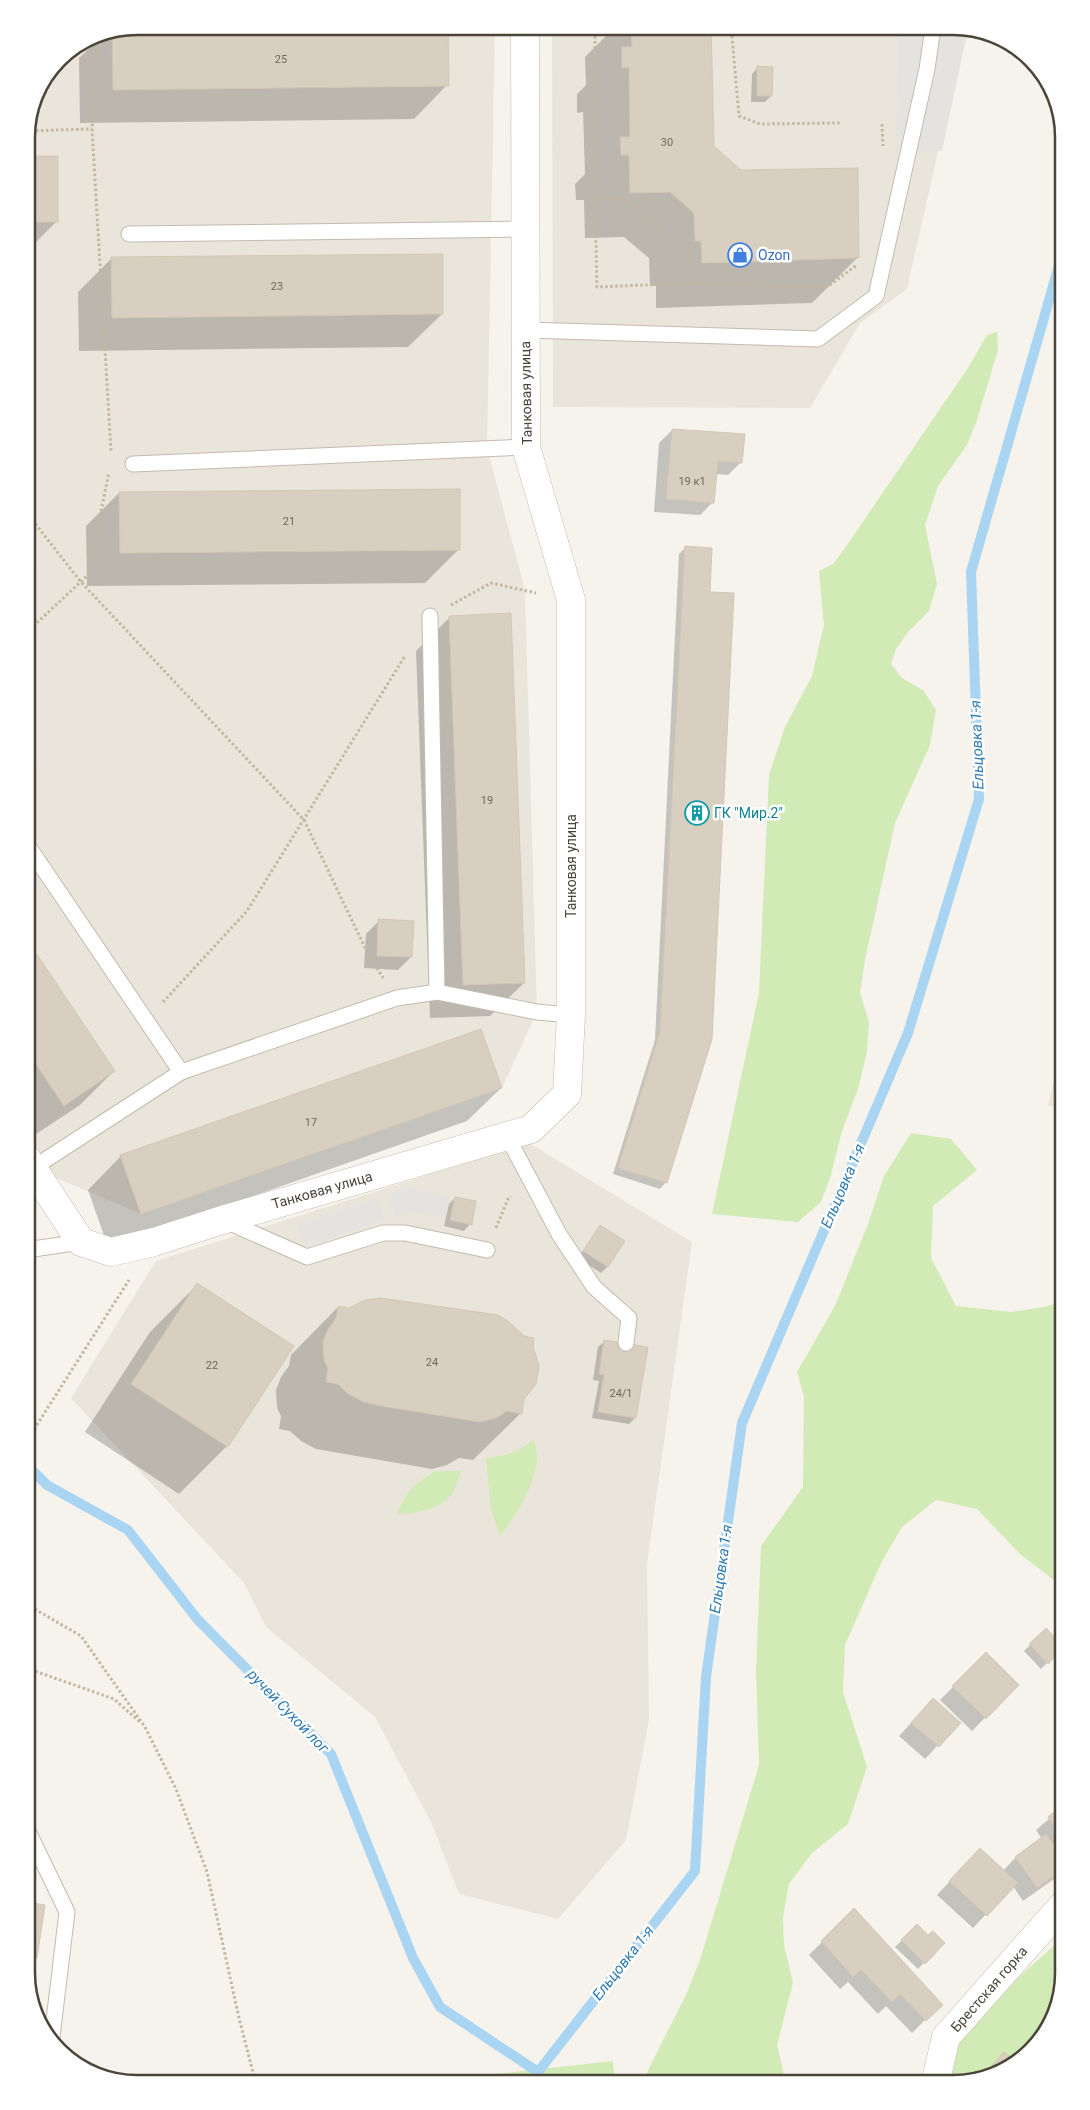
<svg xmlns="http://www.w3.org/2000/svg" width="1090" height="2110" font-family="Roboto,sans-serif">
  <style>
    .residential { fill: #eae5da }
    .green { fill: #d2eab5 }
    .parking { fill: #e5e3e0 }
    .shadow { fill: #0003 }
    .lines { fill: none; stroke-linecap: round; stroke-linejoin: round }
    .stream { stroke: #a9d4f2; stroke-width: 10 }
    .building { fill: #d8cfc1; stroke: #d3c7b4 }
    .service-casing { stroke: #c2bbae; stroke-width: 17 }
    .minor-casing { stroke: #c2bbae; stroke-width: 29 }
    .path { stroke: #c4b79f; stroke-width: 3; stroke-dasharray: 2.5 2.5; stroke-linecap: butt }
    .service { stroke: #fff; stroke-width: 15 }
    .minor { stroke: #fff; stroke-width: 28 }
    .labels { text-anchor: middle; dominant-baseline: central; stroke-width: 5; stroke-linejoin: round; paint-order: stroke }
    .number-label { font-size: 11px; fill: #6e675b }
    .shop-label { font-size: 14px; fill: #366cbe; stroke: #fff; text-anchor: start }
    .street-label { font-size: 14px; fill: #4b4439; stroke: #fff }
    .culture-label { font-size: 14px; fill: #0d838f; stroke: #fff; text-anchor: start }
    .water-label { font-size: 15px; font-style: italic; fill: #2e7ab2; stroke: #fff }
    .rim { fill: none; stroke: #4b4439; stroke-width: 2.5 }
  </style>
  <rect width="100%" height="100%" fill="#f6f3ec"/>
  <g class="residential">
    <polygon points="137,26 495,26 487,448 525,590 537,1012 502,1088 141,1214 33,1168 26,1158 26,130 38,88 59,58 95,35"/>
    <polygon points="552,26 961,27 966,28 907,289 860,323 810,408 553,407"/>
    <polygon points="1064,1041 1064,1106 1048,1106"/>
    <polygon points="529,1143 692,1242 647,1564 649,1720 626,1840 558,1919 459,1894 431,1822 375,1717 266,1627 244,1583 71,1398 156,1261"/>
  </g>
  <g class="green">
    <polygon points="997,332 998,350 976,423 967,445 938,486 925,525 937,584 929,611 908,632 896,649 891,664 902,678 924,691 936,710 930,745 895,823 865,960 860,993 869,1022 867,1051 858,1089 842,1131 831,1175 821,1202 798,1222 712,1214 759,993 769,775 785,727 812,676 824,625 819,571 833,564 845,548 968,368 987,335"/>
    <polygon points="911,1133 951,1139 977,1170 933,1206 931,1258 956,1306 1011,1312 1044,1307 1064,1301 1064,1581 1055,1581 1020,1554 977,1509 936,1500 902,1527 881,1563 845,1645 843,1692 867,1767 848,1824 812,1853 789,1884 783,1917 784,1945 793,1983 777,2045 786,2084 645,2084 648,2070 686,1995 701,1957 759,1765 756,1671 761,1546 803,1487 804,1396 797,1372 835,1306 868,1224 884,1176"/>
    <path d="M 534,1439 C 535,1445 537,1452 537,1458 C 536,1484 515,1517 500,1536 L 491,1509 L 486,1458 C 505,1456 520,1452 534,1439 Z"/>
    <path d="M 436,1471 L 461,1471 C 459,1477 457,1484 454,1490 C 444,1509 416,1514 397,1514 C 407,1491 414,1483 436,1471 Z"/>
    <polygon points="1064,1937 1064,1973 1045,2034 996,2075 953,2084 939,2084 966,2024"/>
    <polygon points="613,2061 615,2084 457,2084 470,2077"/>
  </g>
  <g class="parking">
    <polygon points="898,26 961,27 968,29 942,151 920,152 896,146"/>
    <polygon points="410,1187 450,1196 446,1219 413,1212 396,1218 388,1195"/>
    <polygon points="378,1197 385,1220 305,1247 297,1224"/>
  </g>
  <g class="shadow">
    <polygon points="137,26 447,85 414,119 80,123 79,58 105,33"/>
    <polygon points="616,26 710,26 713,147 741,172 858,257 812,303 656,308 656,286 650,286 649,258 624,237 585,238 584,200 576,200 575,184 585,174 583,112 577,113 577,94 586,85 585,57"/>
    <polygon points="758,67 771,96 765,102 751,102 752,74"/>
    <polygon points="26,157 57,221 26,252"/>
    <polygon points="112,258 442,314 408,347 79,351 78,292"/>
    <polygon points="672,430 741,462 728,475 716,474 713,502 700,515 654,512 659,443"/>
    <polygon points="119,493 458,550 425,583 87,586 86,526"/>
    <polygon points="685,548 666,1182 660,1189 613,1174 655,1040 679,554"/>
    <polygon points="450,617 524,983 490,1016 430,1018 416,651"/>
    <polygon points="379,921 411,957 398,970 364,968 366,934"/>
    <polygon points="26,940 114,1071 80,1105 30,1138 26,1132"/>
    <polygon points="501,1088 467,1121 108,1247 88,1190 121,1156"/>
    <polygon points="455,1198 470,1224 464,1231 444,1226 449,1204"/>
    <polygon points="26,1206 31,1213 26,1218"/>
    <polygon points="600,1226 608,1266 601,1273 578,1258"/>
    <polygon points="197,1285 292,1346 227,1446 179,1494 85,1432 150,1332"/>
    <polygon points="338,1307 531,1347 537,1374 530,1392 523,1399 521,1413 473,1460 459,1458 447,1465 432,1469 316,1449 301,1441 290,1431 279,1429 281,1416 277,1408 276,1390 281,1377 289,1366 291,1355"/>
    <polygon points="605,1341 635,1418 629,1424 592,1418 599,1381 593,1380 598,1347"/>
    <polygon points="1046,1630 1062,1647 1041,1669 1024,1651"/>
    <polygon points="986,1654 1017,1685 972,1731 940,1700"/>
    <polygon points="933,1699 959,1723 925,1759 899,1736"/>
    <polygon points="1064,1806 1064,1869 1054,1879 1023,1901 1013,1886 973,1928 937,1895 967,1863 1003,1871 1015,1858 1042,1839 1036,1830"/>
    <polygon points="26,1903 36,1957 26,1967"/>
    <polygon points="854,1910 941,2004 912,2033 886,2006 878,2014 848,1982 840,1989 809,1955"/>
    <polygon points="917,1926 928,1937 943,1943 918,1969 895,1947"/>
  </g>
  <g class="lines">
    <g class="stream">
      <polyline points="26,1464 47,1485 128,1530 198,1620 331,1754 413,1958 440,2007 538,2072"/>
      <polyline points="539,2084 538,2072 695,1871 706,1677 742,1423 908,1033 979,799 971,572 1064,248"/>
    </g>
  </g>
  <g class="building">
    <polygon points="137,26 448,26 449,86 113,90 112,31"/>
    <polygon points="631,26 711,26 714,146 741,170 858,168 859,258 702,263 701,241 695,241 694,213 670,192 630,193 629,155 621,155 620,137 630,137 629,67 622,68 622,47 632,47"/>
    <polygon points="757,66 773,67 772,96 757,96"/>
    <rect x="26" y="156" width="32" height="66"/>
    <polygon points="443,254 443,314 112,318 111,257"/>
    <polygon points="672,429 745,434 742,463 718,461 714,503 666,499"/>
    <polygon points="460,489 460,550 120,553 119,492"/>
    <polygon points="685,546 712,548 710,592 734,593 712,1039 667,1183 618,1168 660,1032"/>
    <polygon points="511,613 525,983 463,985 449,616"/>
    <polygon points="378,919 414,921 412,957 377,956"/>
    <polygon points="26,938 115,1071 64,1106 26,1049"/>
    <polygon points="481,1029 502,1088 141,1214 120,1155"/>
    <polygon points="455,1197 476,1201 472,1225 450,1220"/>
    <polygon points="600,1225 625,1241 608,1267 583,1251"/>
    <polygon points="197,1283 294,1346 228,1447 131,1384"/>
    <polygon points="381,1298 498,1315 508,1321 524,1336 534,1338 533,1347 539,1365 538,1374 536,1384 524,1399 522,1414 507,1411 496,1418 480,1422 381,1406 364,1402 348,1394 338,1384 326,1382 328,1368 324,1360 323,1341 328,1329 336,1318 338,1306 349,1308 365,1300"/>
    <polygon points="604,1340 648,1347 636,1418 598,1412 604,1375 599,1374"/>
    <polygon points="1046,1628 1064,1647 1048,1664 1029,1644"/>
    <polygon points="986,1652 1019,1685 986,1719 952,1686"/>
    <polygon points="933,1698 961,1723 939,1747 911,1723"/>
    <polygon points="1064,1804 1064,1838 1048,1817"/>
    <polygon points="1046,1834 1064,1859 1064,1869 1037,1888 1015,1857"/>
    <polygon points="980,1848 1018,1883 987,1916 949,1881"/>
    <polygon points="26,1902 45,1905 37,1958 29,1957 26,1973"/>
    <polygon points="854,1908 943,2005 926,2021 900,1994 892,2002 861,1970 853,1977 821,1941"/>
    <polygon points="917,1924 928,1935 933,1931 945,1943 925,1964 901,1940"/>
    <polygon points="1004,2052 1014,2060 996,2075 981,2078"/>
  </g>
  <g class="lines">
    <g class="service-casing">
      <g id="service">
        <polyline points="129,234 525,229"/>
        <polyline points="526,330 818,339 876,296 927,69 933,27"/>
        <polyline points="133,464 526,447"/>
        <polyline points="430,616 437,992"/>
        <polyline points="26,843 181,1072 33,1168"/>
        <polyline points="181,1072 397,998 437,992 537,1012 571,1015"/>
        <polyline points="507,1136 559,1234 594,1287 629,1318 626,1343"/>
        <polyline points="223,1220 307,1257 383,1233 405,1233 487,1250"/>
        <polyline points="26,1250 81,1242"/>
        <polyline points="26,1827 67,1912 52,2037"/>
      </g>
    </g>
    <g class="minor-casing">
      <g id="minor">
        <polyline points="26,1158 81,1242 111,1252 154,1242 222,1220 531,1129 567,1094 571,1015 571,600 526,447 525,26"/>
        <polyline points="935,2084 946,2037 1064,1904"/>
      </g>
    </g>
    <g class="path">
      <polyline points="595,26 595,199"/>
      <polyline points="731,26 739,116 760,124 842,123"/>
      <polyline points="99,34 92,129 111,451"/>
      <polyline points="882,124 883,146"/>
      <polyline points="26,131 92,129"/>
      <polyline points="690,283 688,251 622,198 595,199 597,287 690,283 827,287 857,265"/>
      <polyline points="26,512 81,582 304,820 367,952 383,978"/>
      <polyline points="451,605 491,583 536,593"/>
      <polyline points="26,633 88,575 109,472"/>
      <polyline points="163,1002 247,911 405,656"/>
      <polyline points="496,1228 508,1199 511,1196"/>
      <polyline points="26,1442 129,1280"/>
      <polyline points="26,1604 81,1636 145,1727 176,1789 207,1872 239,2018 256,2084"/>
      <polyline points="26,1668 114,1699 141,1723"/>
    </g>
    <use href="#service" class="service"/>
    <use href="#minor" class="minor"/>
  </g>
  <defs>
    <g id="shop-ring" transform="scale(1.25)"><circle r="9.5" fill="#fff" stroke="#3f7fe0" stroke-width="1.5"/><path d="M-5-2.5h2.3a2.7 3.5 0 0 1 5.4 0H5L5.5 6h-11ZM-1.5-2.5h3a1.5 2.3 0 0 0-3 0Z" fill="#3f7fe0"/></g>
    <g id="building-ring" transform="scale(1.25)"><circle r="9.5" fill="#fff" stroke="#0f9aa8" stroke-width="1.5"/><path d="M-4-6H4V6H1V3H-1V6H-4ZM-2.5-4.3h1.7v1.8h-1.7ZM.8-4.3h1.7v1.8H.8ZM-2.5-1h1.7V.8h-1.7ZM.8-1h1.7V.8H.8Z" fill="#0f9aa8"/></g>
  </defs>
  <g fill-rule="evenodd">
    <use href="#shop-ring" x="740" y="255"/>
    <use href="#building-ring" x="697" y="813"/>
  </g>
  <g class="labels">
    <g class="number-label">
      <text x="281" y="59">25</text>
      <text x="667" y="142">30</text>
      <text x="277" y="286">23</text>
      <text x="692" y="481">19 к1</text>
      <text x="289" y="521">21</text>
      <text x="487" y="800">19</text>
      <text x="311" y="1122">17</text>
      <text x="432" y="1362">24</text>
      <text x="212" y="1365">22</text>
      <text x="621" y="1393">24/1</text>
    </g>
    <g class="shop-label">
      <text x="758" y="255">Ozon</text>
    </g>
    <g class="street-label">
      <text transform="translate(526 393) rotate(-91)">Танковая улица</text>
      <text transform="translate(571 866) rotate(-90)">Танковая улица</text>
      <text transform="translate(322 1190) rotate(-16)">Танковая улица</text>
      <text transform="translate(989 1989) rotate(-49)">Брестская горка</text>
    </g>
    <g class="culture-label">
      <text x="714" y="813">ГК "Мир.2"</text>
    </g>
    <g class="water-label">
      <text transform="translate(977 745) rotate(-92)">Ельцовка 1-я</text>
      <text transform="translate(843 1186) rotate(-67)">Ельцовка 1-я</text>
      <text transform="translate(721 1569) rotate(-82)">Ельцовка 1-я</text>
      <text transform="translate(288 1711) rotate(46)">ручей Сухой лог</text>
      <text transform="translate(623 1963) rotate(-52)">Ельцовка 1-я</text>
    </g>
  </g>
  <path d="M0 0H1090V2110H0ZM137 35H953A102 102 0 0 1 1055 137V1973A102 102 0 0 1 953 2075H137A102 102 0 0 1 35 1973V137A102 102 0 0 1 137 35Z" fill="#fff" fill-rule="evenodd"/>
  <path class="rim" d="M137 35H953A102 102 0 0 1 1055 137V1973A102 102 0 0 1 953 2075H137A102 102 0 0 1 35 1973V137A102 102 0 0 1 137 35Z"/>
</svg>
